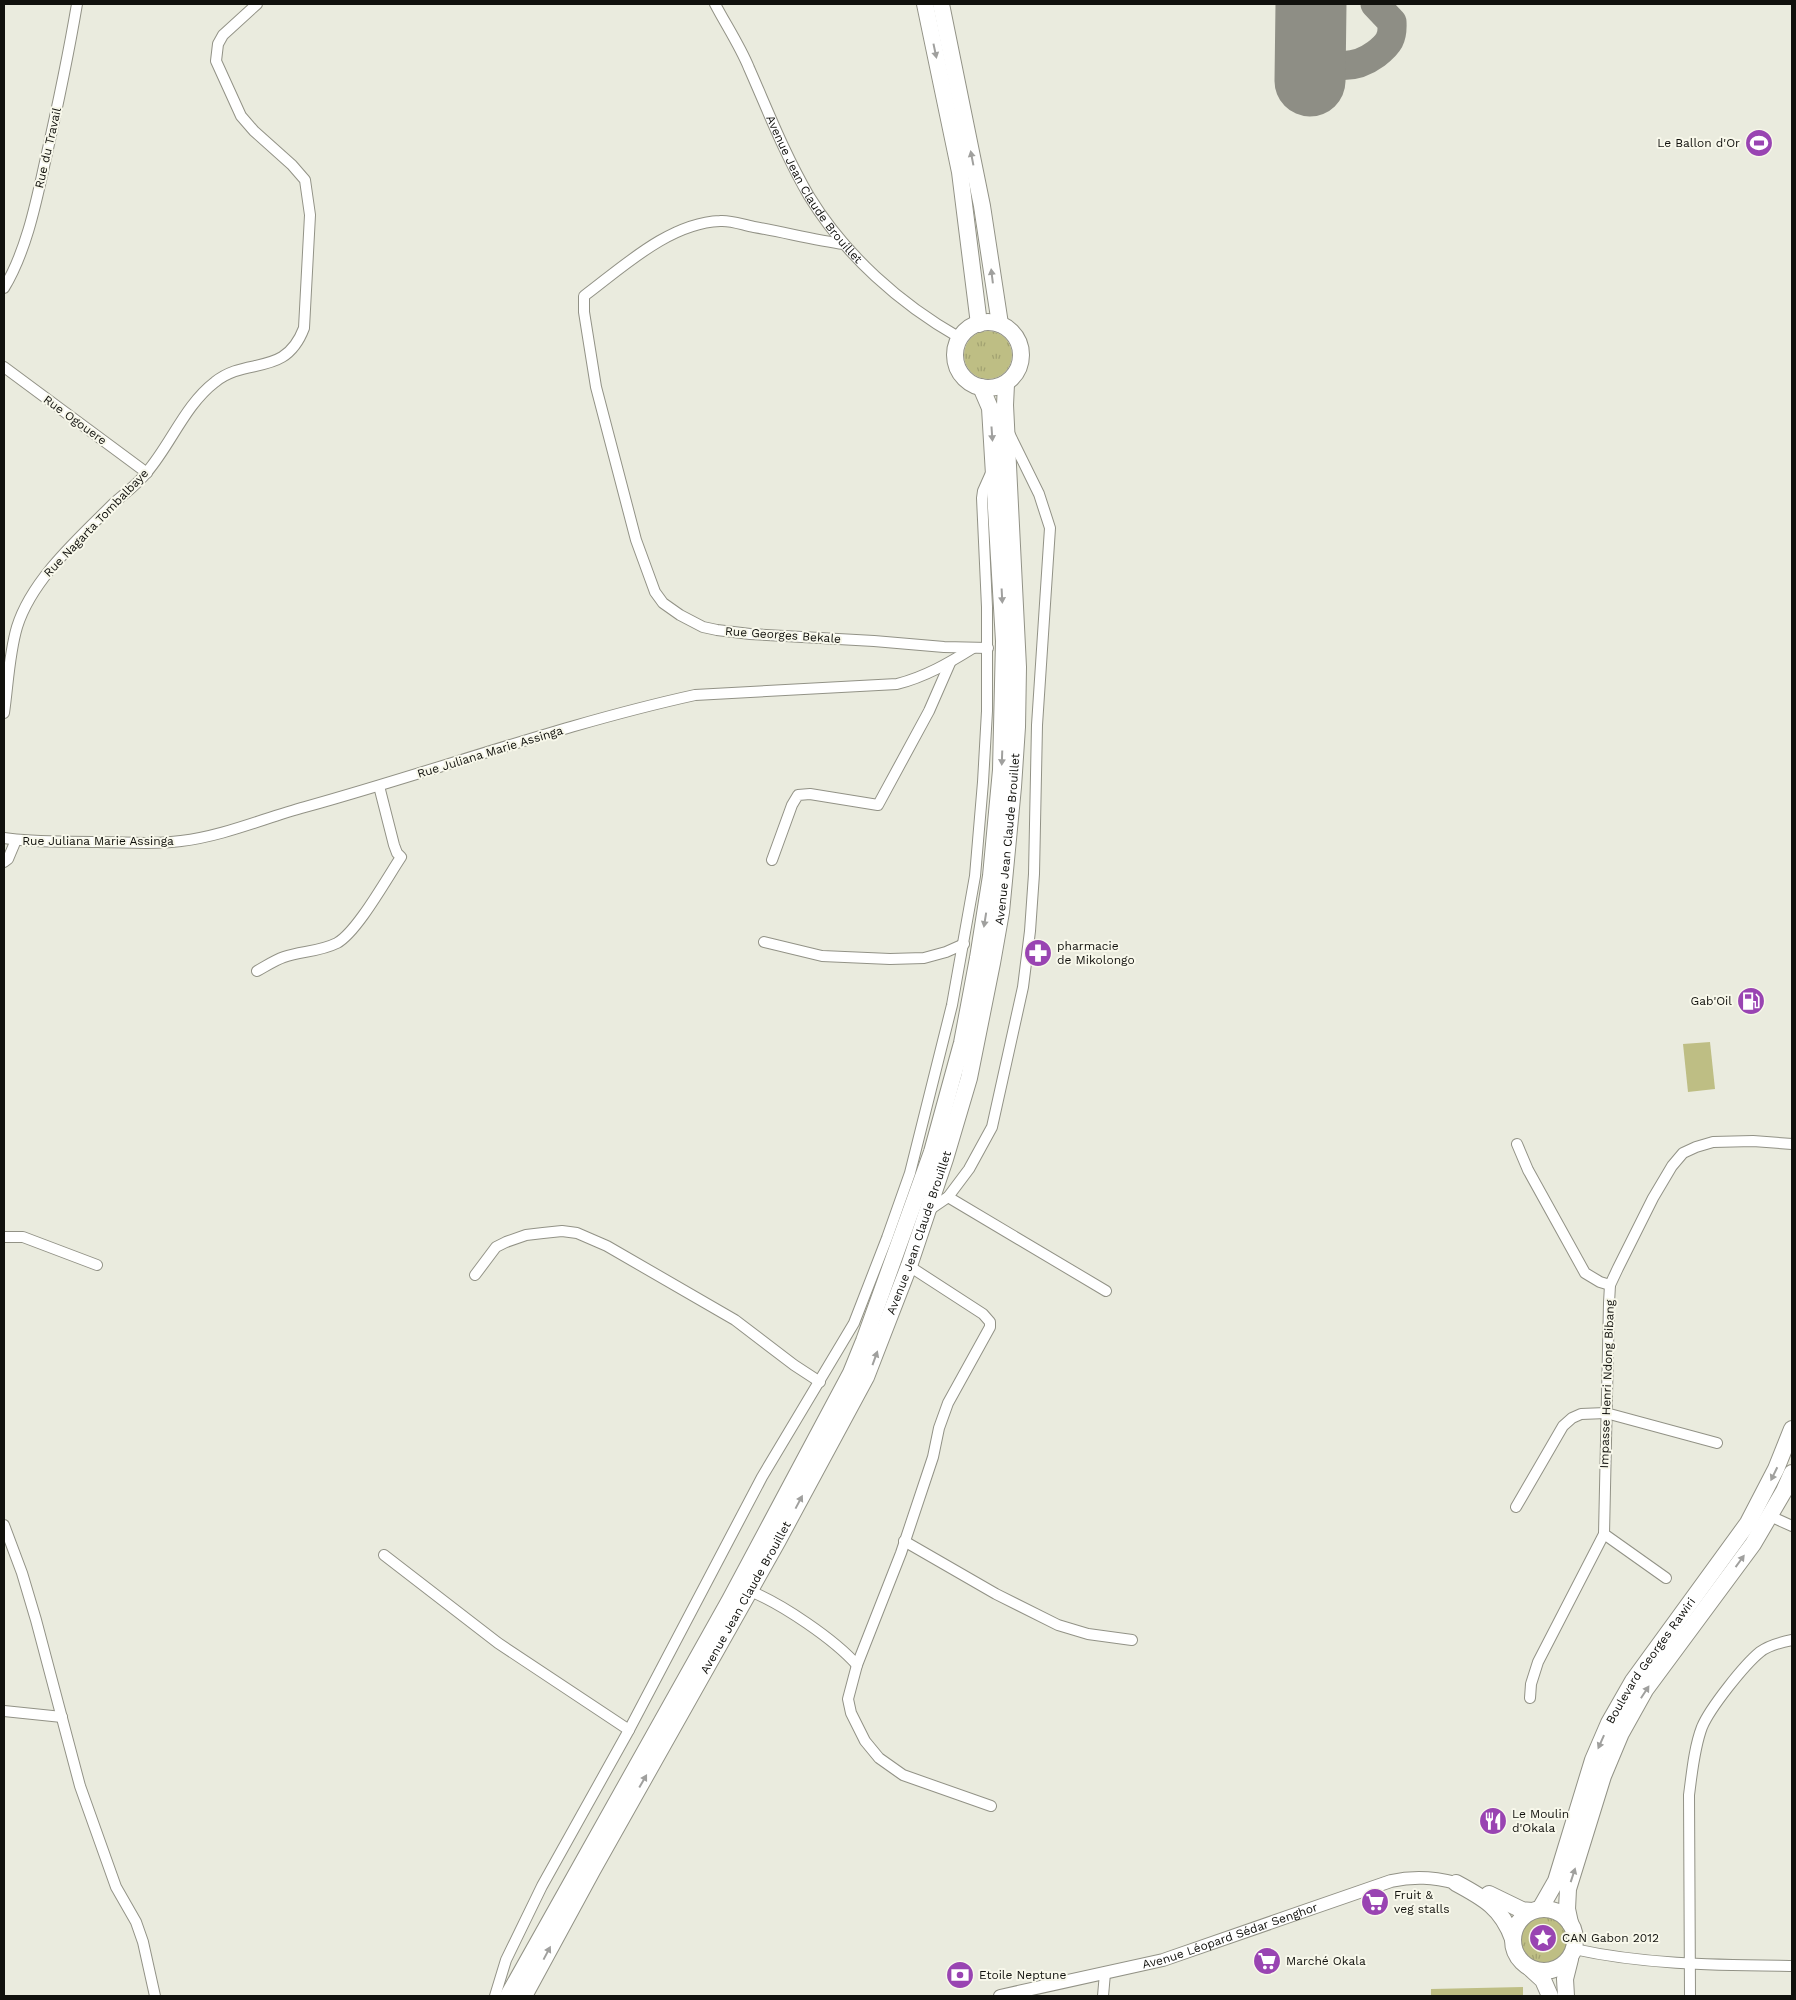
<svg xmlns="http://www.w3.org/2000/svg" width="1796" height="2000" font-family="'Work Sans',sans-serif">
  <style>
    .grass { fill: url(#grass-tufts) }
    .pitch { fill: #bebe84 }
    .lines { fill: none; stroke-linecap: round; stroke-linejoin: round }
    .taxiway { stroke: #8e8e85; stroke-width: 29 }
    .runway { stroke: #8e8e85; stroke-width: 71 }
    .minor-casing { stroke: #929286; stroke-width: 12 }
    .tertiary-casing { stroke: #929286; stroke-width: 14 }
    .primary-casing { stroke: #929286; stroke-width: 18 }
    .minor { stroke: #fff; stroke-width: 10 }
    .tertiary { stroke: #fff; stroke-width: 12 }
    .primary { stroke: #fff; stroke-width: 16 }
    .oneway { fill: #a0a09e }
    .labels { text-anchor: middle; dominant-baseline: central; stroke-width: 4; stroke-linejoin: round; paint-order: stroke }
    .poi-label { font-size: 12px; fill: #11110d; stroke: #f8f8eb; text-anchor: start }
    .street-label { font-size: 12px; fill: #11110d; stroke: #f8f8eb }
  </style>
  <defs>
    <pattern id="grass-tufts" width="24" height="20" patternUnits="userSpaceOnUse" patternTransform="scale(1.25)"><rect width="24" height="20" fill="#bebe84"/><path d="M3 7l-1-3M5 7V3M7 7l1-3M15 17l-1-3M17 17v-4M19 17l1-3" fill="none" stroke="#a2a271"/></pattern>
  </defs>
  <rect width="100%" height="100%" fill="#eaebde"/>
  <g class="grass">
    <circle cx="988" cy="355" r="24"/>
    <circle cx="1545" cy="1939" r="25"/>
  </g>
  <g class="pitch">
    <polygon points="1710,1042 1715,1089 1688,1092 1683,1044"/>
    <polygon points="1523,1987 1523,1996 1431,1996 1431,1989"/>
  </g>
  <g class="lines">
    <path class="taxiway" d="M 1291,4 C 1290,15 1291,27 1296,38 C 1298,42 1303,46 1306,49 C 1327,69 1353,71 1376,54 C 1389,44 1393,38 1392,22 L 1375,4"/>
    <polyline class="runway" points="1310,81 1311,4"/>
    <g class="minor-casing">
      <g id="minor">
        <path id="s1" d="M 715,4 C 726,25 740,46 749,68 C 768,111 785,155 809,196 C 845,255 900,304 960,338"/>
        <path d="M 844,244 C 814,240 784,232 754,227 C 743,225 731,220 720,221 C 669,223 623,267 584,296 L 584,312 L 596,387 L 636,540 L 655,592 L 663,603 L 680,615 L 703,627 L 717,630 L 750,634 L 874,641 L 944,647 L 988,648"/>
        <path d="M 4,288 C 26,252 36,203 45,162 C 57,109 68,57 77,4"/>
        <polyline points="4,367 147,473"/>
        <path d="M 4,713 C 8,685 9,654 17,627 C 32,579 79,538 114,503 C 125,493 138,484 147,472 C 171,444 185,405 215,382 C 247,356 285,378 304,328 L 310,215 L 305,180 L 292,165 L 254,131 L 241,116 L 216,61 L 218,44 L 223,35 L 257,4"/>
        <path d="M 4,838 C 35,843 67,841 98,842 C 126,842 154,845 181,841 C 224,836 264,818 305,807 C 435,771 563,724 695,695 L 897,684 C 925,677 949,663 973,648"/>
        <polyline points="772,860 792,805 798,795 810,794 878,805 929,711 950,663"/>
        <polyline points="4,862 8,859 16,840"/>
        <polyline points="764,942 822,956 890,959 924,958 946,952 964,944"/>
        <path d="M 257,971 C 266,966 275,960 284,957 C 301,951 319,952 337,943 C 357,932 387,878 401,857 L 397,853 L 394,845 L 379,786"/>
        <polyline points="1517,1144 1528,1170 1585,1273 1600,1282 1610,1285"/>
        <polyline points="948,1197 1106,1291"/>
        <polyline points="929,1210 948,1197 969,1169 992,1127 1023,987 1030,931 1034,874 1037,725 1050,528 1039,494 1009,433"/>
        <polyline points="4,1237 23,1237 97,1265"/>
        <polyline points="909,1266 983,1314 990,1322 990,1327 948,1403 939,1428 933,1457 901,1553 857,1665 848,1699 851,1713 865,1741 879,1758 903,1775 991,1806"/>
        <polyline points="475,1275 496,1247 506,1242 526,1235 543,1233 562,1231 577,1233 607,1246 735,1320 794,1365 820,1382"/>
        <polyline points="1516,1507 1563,1426 1572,1418 1581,1414 1606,1413 1717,1443"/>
        <polyline points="1770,1516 1792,1526"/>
        <polyline points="4,1525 22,1573 36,1620 80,1786 116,1887 136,1922 143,1942 155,1996"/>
        <polyline points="1604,1534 1666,1578"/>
        <polyline points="904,1541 996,1594 1058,1625 1088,1634 1132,1640"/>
        <polyline points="384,1555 498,1643 629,1730"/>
        <path d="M 750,1591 C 782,1604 834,1639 857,1665"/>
        <polyline points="1530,1698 1531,1684 1538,1662 1604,1534 1609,1303 1610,1285 1618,1268 1653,1198 1672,1166 1683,1153 1696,1147 1713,1142 1753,1141 1792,1144"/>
        <polyline points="4,1711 62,1717"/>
        <path d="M 1574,1949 C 1646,1965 1719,1965 1792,1966"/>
        <polyline points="495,1996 506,1960 542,1886 629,1730 762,1477 854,1323 887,1238 910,1173 952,1005 975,876 983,782 987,711 987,607 982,498 983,491 991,473"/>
        <polyline points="1103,1996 1105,1973"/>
        <path d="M 1690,1996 L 1689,1795 C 1692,1773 1694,1748 1702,1727 C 1710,1708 1744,1665 1760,1652 C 1769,1645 1782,1642 1792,1640"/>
      </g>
    </g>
    <g class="tertiary-casing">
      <g id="tertiary">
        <path id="s2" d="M 1000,1996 L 1163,1960 L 1391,1881 C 1414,1876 1433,1877 1456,1883"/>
      </g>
    </g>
    <g class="primary-casing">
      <g id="primary">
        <polyline points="925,4 960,172 979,324"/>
        <polyline points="941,4 982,206 1000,324"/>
        <circle cx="988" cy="355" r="33"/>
        <path d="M 1456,1883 C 1484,1898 1502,1908 1513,1939"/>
        <polyline points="1489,1894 1522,1910 1532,1911"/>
        <circle cx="1544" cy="1940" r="31"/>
        <path id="s3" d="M 1540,1909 L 1556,1881 L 1593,1760 L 1609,1723 L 1633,1681 L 1748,1523 L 1776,1469 L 1792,1429"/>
        <polyline points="1570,1923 1567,1909 1568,1889 1603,1776 1621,1733 1645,1690 1753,1544 1784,1491 1792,1473"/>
        <polyline points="1530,1968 1543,1980 1550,1996"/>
        <polyline points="508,1996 730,1600 851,1373 864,1341 932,1152 962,1043 978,958 991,876 1001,770 1004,641 990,408 981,387"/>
        <path id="s4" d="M 524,1996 L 593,1869 L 777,1542 L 866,1377 L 909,1266 L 945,1159 L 969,1078 L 992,963 L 1001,912 L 1013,787 L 1017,727 L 1018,667 L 1005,405 L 1006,384"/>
        <polyline points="1566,1996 1565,1979 1570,1959"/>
      </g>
    </g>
    <use href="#minor" class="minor"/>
    <use href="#tertiary" class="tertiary"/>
    <use href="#primary" class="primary"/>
  </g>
  <defs><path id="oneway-solid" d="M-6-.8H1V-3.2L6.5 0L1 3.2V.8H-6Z" transform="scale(1.25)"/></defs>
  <g class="oneway">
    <use href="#oneway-solid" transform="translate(935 51) rotate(78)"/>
    <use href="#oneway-solid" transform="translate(972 158) rotate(-101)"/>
    <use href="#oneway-solid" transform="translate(992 276) rotate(-97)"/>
    <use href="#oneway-solid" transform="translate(992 434) rotate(86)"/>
    <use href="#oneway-solid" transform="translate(1002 596) rotate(87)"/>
    <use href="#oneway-solid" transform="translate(1002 758) rotate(92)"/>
    <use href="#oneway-solid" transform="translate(985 920) rotate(99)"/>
    <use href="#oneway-solid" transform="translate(875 1358) rotate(-70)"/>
    <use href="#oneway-solid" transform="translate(1774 1474) rotate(116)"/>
    <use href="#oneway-solid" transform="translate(799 1502) rotate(-62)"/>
    <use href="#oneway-solid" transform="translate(1740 1561) rotate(-54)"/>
    <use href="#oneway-solid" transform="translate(1645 1692) rotate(-57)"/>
    <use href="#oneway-solid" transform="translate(1601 1742) rotate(114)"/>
    <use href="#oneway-solid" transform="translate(643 1781) rotate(-60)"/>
    <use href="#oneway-solid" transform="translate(1573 1875) rotate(-72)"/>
    <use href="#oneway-solid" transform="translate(547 1953) rotate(-62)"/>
  </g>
  <defs>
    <g id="stadium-disc" transform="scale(1.4375)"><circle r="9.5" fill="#9944b2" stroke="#f8f8eb"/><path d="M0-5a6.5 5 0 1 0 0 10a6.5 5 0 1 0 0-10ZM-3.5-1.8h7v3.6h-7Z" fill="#fff"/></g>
    <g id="pharmacy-disc" transform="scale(1.4375)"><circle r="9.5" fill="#9944b2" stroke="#f8f8eb"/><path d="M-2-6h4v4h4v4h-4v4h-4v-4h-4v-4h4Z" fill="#fff"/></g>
    <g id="fuel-disc" transform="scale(1.4375)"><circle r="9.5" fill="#9944b2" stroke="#f8f8eb"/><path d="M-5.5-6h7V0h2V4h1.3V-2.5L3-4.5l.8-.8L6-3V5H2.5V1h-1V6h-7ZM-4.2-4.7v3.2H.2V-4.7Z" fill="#fff"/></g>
    <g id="restaurant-disc" transform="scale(1.4375)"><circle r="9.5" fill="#9944b2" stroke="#f8f8eb"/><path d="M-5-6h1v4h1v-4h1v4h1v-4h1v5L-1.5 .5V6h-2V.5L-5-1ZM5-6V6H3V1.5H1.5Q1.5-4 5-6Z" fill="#fff"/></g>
    <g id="supermarket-disc" transform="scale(1.4375)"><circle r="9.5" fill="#9944b2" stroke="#f8f8eb"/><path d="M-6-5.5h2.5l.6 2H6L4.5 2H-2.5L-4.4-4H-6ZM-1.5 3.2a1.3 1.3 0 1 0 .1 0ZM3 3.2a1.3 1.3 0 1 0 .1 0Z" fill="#fff"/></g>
    <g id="sight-disc" transform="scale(1.4375)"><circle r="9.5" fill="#9944b2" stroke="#f8f8eb"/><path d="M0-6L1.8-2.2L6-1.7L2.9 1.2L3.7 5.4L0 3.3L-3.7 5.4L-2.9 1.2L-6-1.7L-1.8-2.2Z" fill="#fff"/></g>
    <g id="bank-disc" transform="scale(1.4375)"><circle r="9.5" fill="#9944b2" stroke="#f8f8eb"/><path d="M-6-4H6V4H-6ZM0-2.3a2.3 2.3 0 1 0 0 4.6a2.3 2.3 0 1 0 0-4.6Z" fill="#fff"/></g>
  </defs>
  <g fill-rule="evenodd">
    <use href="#stadium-disc" x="1759" y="143"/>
    <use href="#pharmacy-disc" x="1038" y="953"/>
    <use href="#fuel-disc" x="1751" y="1001"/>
    <use href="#restaurant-disc" x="1493" y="1821"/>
    <use href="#supermarket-disc" x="1375" y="1902"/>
    <use href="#sight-disc" x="1543" y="1938"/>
    <use href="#supermarket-disc" x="1267" y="1961"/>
    <use href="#bank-disc" x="960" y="1975"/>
  </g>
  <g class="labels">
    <g class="poi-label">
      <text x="1740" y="143" text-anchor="end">Le Ballon d'Or</text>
      <text x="1057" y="946">pharmacie<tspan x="1057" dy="14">de Mikolongo</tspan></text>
      <text x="1732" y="1001" text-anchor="end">Gab'Oil</text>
      <text x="1512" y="1814">Le Moulin<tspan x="1512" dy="14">d'Okala</tspan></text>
      <text x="1394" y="1895">Fruit &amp;<tspan x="1394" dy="14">veg stalls</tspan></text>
      <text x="1562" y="1938">CAN Gabon 2012</text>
      <text x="1286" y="1961">Marché Okala</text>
      <text x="979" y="1975">Etoile Neptune</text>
    </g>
    <g class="street-label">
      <text transform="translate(48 148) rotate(-77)">Rue du Travail</text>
      <text stroke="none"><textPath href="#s1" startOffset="211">Avenue Jean Claude Brouillet</textPath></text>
      <text transform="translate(75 420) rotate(36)">Rue Ogouere</text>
      <text transform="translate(96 523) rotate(-46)">Rue Nagarta Tombalbaye</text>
      <text transform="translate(783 635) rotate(4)">Rue Georges Bekale</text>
      <text transform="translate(490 752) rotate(-17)">Rue Juliana Marie Assinga</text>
      <text stroke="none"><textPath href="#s4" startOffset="1266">Avenue Jean Claude Brouillet</textPath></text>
      <text x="98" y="841">Rue Juliana Marie Assinga</text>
      <text stroke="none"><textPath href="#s4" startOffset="861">Avenue Jean Claude Brouillet</textPath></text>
      <text transform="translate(1607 1384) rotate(-88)">Impasse Henri Ndong Bibang</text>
      <text stroke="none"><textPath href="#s4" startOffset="456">Avenue Jean Claude Brouillet</textPath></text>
      <text stroke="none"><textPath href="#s3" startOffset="274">Boulevard Georges Rawiri</textPath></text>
      <text stroke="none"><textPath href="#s2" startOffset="238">Avenue Léopard Sédar Senghor</textPath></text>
    </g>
  </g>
  <rect width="1796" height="2000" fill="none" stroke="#11110d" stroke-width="10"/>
</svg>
